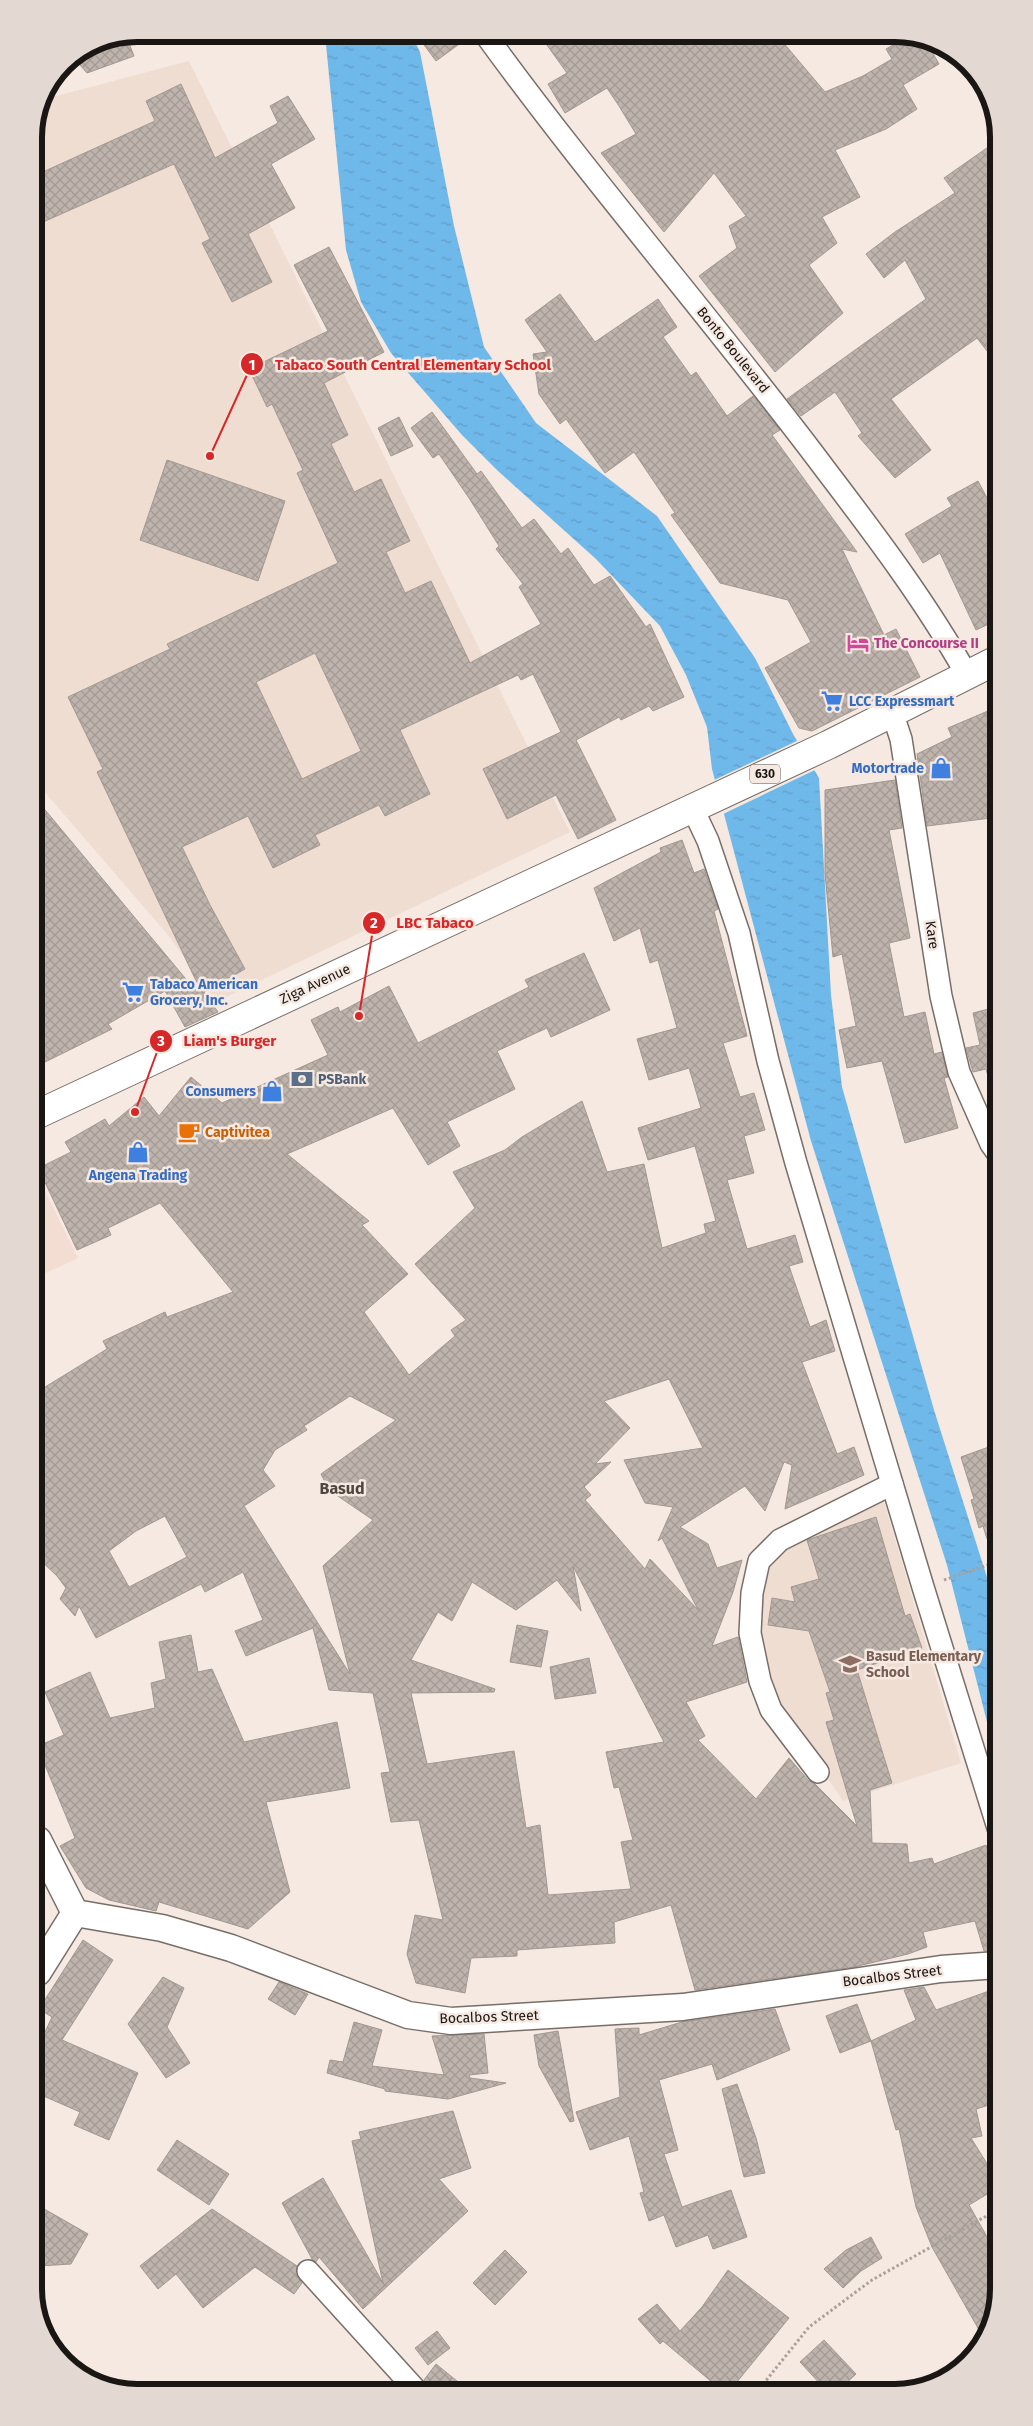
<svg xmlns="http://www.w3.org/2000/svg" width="1033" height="2426" font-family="'Fira Sans',sans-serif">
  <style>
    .commercial { fill: #f3dcd1 }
    .built { fill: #f0ddd2 }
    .water { fill: url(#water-ripples) }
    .pier { fill: #f5e9e2 }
    .building { fill: url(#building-cross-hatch); stroke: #a29891; fill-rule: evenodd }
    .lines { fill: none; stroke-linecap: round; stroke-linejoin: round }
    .minor-casing { stroke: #786e68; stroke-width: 24 }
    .tertiary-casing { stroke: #786e68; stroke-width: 29 }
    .primary-casing { stroke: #786e68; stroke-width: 30 }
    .path { stroke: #aaa19c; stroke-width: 3; stroke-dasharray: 2.5 2.5; stroke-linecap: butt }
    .minor { stroke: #fff; stroke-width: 21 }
    .tertiary { stroke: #fff; stroke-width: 26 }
    .primary { stroke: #fff; stroke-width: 28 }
    .labels { text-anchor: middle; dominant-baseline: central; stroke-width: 5; stroke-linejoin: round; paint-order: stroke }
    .shield { fill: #f5e9e2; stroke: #5c5552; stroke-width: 1 }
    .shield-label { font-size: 12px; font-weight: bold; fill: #1a1614 }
    .street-label { font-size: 14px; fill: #1a1614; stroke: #f5e9e2 }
    .hotel-label { font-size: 14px; font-weight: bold; fill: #b23c85; stroke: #f5e9e2; text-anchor: start }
    .shop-label { font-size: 14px; font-weight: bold; fill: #366cbe; stroke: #f5e9e2; text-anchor: start }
    .service-label { font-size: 14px; font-weight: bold; fill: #4e5e75; stroke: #f5e9e2; text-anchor: start }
    .food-label { font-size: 14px; font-weight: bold; fill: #c56008; stroke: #f5e9e2; text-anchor: start }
    .education-label { font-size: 14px; font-weight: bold; fill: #785e54; stroke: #f5e9e2; text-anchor: start }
    .quarter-label { font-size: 16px; font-weight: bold; fill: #4f4640; stroke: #f5e9e2 }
    .rim { fill: none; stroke: #1a1614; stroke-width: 6 }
    .leader { fill: none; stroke: #d62828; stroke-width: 2 }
    .callout-dot { fill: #d62828; stroke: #f5e9e2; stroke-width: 2 }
    .mark-label { font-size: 15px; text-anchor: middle; font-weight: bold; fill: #fff }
    .callout-label { font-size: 15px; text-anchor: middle; font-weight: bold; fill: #d62828; stroke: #f5e9e2; stroke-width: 5; stroke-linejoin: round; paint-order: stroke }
  </style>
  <defs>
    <pattern id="water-ripples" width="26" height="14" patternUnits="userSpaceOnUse" patternTransform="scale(1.25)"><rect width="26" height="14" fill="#6fb8ea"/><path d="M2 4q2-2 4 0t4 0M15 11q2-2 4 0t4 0" fill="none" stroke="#609dc8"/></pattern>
    <pattern id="building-cross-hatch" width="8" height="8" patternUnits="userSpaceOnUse" patternTransform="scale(1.25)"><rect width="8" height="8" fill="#beb4ad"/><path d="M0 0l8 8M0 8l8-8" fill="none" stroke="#a39a94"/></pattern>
  </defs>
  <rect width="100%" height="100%" fill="#f5e9e2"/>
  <polygon class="commercial" points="36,1173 78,1258 37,1277"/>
  <g class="built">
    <polygon points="189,61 570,832 216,1002 168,935 36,782 34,131 41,100"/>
    <polygon points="883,1498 961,1763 843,1801 774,1699 760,1630 766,1558"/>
  </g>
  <polygon class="water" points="325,34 411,34 420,52 454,226 484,347 536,423 657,516 755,658 793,734 819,778 831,995 842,1087 934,1410 998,1612 998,1765 947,1565 811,1141 712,769 707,727 686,675 660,626 596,559 498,471 462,435 391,353 361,302 346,250"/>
  <polygon class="pier" points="799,740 817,769 721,815 712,781"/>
  <g class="building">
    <polygon points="416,34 473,34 436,61"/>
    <polygon points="539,34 776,34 825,92 863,76 892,59 886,49 909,36 927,43 939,64 903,85 917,109 886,129 835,150 860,197 822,217 837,243 809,265 843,313 775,372 699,276 737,248 729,226 746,216 714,173 664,232 601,153 636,134 619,106 607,88 565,113 548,84 567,73"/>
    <polygon points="126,36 134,56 87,73 74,58 98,42"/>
    <polygon points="181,84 215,158 278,123 270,106 288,96 315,139 271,164 295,208 248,234 272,282 232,302 202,243 210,239 174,164 34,226 34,176 155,121 146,101"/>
    <polygon points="994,143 994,360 977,338 891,399 931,450 895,478 858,436 862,433 835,392 801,416 787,399 926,299 905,260 884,278 866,254 895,232 955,193 944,178"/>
    <path d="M 329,247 L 384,352 L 324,383 L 348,435 L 331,444 L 354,492 L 381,479 L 410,541 L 386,552 L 405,593 L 431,581 L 470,663 L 541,624 L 519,587 L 523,584 L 496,549 L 499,546 L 469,498 L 439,454 L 433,458 L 411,428 L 432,412 L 477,474 L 481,471 L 522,528 L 534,519 L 561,554 L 568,548 L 594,585 L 610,576 L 646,627 L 650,624 L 684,697 L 653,711 L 649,706 L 621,720 L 619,717 L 576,740 L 616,820 L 578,839 L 556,795 L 507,819 L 483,769 L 561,732 L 533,674 L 521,680 L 518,675 L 400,730 L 430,794 L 385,816 L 379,805 L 315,835 L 320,845 L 273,868 L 248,816 L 182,847 L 210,905 L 245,969 L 204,992 L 218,1012 L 185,1027 L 165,991 L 108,1024 L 112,1029 L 45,1062 L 36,1052 L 36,799 L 195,990 L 199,987 L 97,772 L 103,769 L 68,697 L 170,649 L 167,644 L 338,563 L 297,473 L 303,470 L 272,404 L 267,407 L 249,369 L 328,331 L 294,265 ZM 315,653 L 361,751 L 302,779 L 256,682 Z"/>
    <polygon points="560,294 595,342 658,299 677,327 663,337 691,376 696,372 727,416 753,396 780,430 772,435 857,552 842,549 884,635 896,629 920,677 812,731 799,728 765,668 811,642 788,600 720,583 671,515 675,513 634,452 605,473 566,419 560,424 539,394 533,354 547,352 525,320"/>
    <polygon points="399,417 413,446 391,456 378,428"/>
    <polygon points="167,460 285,501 258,581 140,540"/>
    <polygon points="978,481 995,513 995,621 976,630 940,553 923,563 905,534 952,506 947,498"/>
    <polygon points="995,708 996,791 988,795 991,818 927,826 917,754 952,737 948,728"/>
    <polygon points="895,780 902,828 889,830 910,938 889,943 904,1017 925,1012 934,1054 942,1052 948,1077 944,1078 958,1128 905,1143 882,1061 847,1068 839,1030 856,1026 842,954 833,957 825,874 825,790"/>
    <path d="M 682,840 L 694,873 L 704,869 L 718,909 L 714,911 L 747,1036 L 723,1043 L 740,1097 L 754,1093 L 765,1130 L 744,1136 L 754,1173 L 727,1180 L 747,1249 L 795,1235 L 803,1262 L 789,1266 L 810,1327 L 826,1320 L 835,1351 L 802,1362 L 837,1454 L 854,1447 L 864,1475 L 785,1509 L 792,1465 L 784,1462 L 765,1511 L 745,1486 L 680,1527 L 708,1544 L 717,1568 L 742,1560 L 733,1592 L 712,1646 L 738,1637 L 747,1682 L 686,1702 L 705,1736 L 698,1740 L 756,1799 L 789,1758 L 808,1780 L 815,1784 L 857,1826 L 826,1722 L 834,1720 L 826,1693 L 830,1692 L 809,1631 L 768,1625 L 772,1598 L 795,1602 L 791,1587 L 819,1579 L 807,1540 L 876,1517 L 905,1616 L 910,1614 L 922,1648 L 857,1670 L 892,1783 L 870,1790 L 872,1843 L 907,1844 L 909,1863 L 932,1858 L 934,1864 L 986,1845 L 998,1884 L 998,1950 L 984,1951 L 975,1921 L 923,1932 L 927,1947 L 908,1954 L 854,1967 L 695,1990 L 671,1905 L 614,1922 L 615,1943 L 517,1950 L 517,1956 L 471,1958 L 465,1993 L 416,1983 L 407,1954 L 415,1915 L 443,1920 L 419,1820 L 391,1822 L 381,1773 L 390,1772 L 373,1693 L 329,1690 L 313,1628 L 246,1656 L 235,1631 L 263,1620 L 243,1572 L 205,1592 L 201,1584 L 96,1638 L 79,1606 L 75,1616 L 60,1599 L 66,1588 L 57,1576 L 37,1557 L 37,1392 L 107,1349 L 103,1341 L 165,1312 L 167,1317 L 233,1292 L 160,1203 L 108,1228 L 111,1235 L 77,1250 L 42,1176 L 45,1165 L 71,1152 L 65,1142 L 105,1119 L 109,1126 L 144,1097 L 159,1116 L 191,1077 L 222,1103 L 328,1055 L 311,1020 L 338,1007 L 340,1012 L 389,986 L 418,1043 L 529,987 L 525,980 L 584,953 L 610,1010 L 551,1037 L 547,1028 L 497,1051 L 515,1089 L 447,1122 L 460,1146 L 428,1165 L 393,1108 L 287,1154 L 369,1221 L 362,1225 L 408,1274 L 364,1312 L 409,1375 L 455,1336 L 451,1330 L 466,1320 L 415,1264 L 475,1208 L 453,1172 L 505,1150 L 522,1137 L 582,1101 L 607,1172 L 644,1164 L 662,1248 L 706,1233 L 704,1224 L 716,1221 L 695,1146 L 648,1160 L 638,1128 L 701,1108 L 689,1068 L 649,1080 L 637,1039 L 677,1028 L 658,960 L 650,963 L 640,928 L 614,941 L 594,888 L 661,852 L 660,848 ZM 669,1379 L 703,1448 L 624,1460 L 645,1503 L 673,1507 L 658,1541 L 662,1538 L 698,1610 L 650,1559 L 645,1569 L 585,1500 L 591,1495 L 584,1487 L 611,1462 L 595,1464 L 630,1428 L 604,1401 ZM 350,1396 L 396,1420 L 321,1474 L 329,1490 L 373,1520 L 323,1566 L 350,1674 L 244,1506 L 275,1486 L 263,1470 L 275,1450 L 307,1430 L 304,1426 ZM 165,1516 L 187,1557 L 129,1587 L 109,1551 L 136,1531 ZM 573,1566 L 664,1742 L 606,1752 L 614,1788 L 619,1787 L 633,1840 L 621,1842 L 631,1889 L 548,1895 L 540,1825 L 526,1828 L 514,1751 L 427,1764 L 411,1693 L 494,1692 L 495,1689 L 411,1660 L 438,1612 L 452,1621 L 472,1582 L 516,1610 L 557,1580 L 581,1611 Z"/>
    <polygon points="996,1007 996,1075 988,1076 986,1069 973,1072 966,1048 980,1045 973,1013"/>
    <polygon points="997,1444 997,1476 989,1478 997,1508 997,1536 987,1539 983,1526 979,1528 971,1500 974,1499 961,1457"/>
    <polygon points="517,1625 548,1631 541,1667 510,1662"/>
    <polygon points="191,1635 198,1672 212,1669 244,1742 337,1722 350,1788 266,1802 290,1892 248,1929 159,1902 156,1911 109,1900 86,1888 60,1846 75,1838 38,1748 38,1746 64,1735 45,1692 90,1672 110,1718 155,1708 151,1683 166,1679 159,1642"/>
    <polygon points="589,1658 596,1693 555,1699 550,1667"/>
    <polygon points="83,1940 113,1960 62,2040 138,2073 109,2140 74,2125 80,2112 39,2094 38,2047 52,2017 39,2009"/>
    <polygon points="163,1977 184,1988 167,2027 190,2063 166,2078 128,2024"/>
    <polygon points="279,1982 308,1994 295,2015 268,1999"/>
    <polygon points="924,1987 936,2010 989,1991 999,2017 999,2102 976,2109 982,2136 971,2138 999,2183 999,2187 969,2205 999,2258 999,2289 983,2337 932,2247 916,2207 899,2129 896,2130 871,2041 916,2020 904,1990"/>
    <polygon points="857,2004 871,2041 840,2053 826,2016"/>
    <polygon points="775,2009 790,2050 717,2080 712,2064 659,2080 678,2150 664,2154 682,2207 731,2190 747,2237 713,2249 708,2235 676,2247 664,2215 649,2221 640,2193 644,2192 629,2136 590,2150 576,2112 620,2097 615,2029 639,2028 639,2035 682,2022"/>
    <polygon points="354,2022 382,2030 372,2066 444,2075 432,2036 484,2034 488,2073 469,2075 470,2078 506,2083 448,2099 385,2091 385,2089 327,2073 330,2060 343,2062"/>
    <polygon points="558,2031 574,2121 570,2122 539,2066 534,2035"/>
    <polygon points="737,2084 756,2138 765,2173 744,2177 722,2089"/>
    <polygon points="453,2111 471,2168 439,2179 468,2211 363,2309 319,2257 316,2262 312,2259 282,2203 323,2178 383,2283 352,2141 361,2139 359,2132"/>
    <polygon points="177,2140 229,2174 209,2205 157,2170"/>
    <polygon points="39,2206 88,2234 71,2264 39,2266"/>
    <polygon points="212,2209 297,2266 296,2274 302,2283 294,2294 255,2267 203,2308 176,2274 158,2289 140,2266"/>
    <polygon points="871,2237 882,2258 861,2271 843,2288 824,2269 846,2250"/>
    <polygon points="505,2250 527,2272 495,2305 473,2283"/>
    <polygon points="728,2270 789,2318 732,2388 719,2388 663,2341 660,2344 638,2319 657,2304 680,2331 702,2307"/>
    <polygon points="437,2331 450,2348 428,2365 415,2348"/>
    <polygon points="824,2340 856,2374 842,2387 824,2388 800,2362"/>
    <polygon points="436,2364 468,2390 428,2390 424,2380"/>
  </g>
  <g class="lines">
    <g class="minor-casing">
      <g id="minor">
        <path d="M 485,34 C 593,183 715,322 825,469 C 876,536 926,602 967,675"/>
        <polyline points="892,712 901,739 941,996 959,1072 991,1144 996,1151"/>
        <polyline points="692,807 708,841 739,933 768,1061 796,1163 923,1587 998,1828"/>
        <polyline points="818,1772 771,1710 760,1681 750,1633 752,1593 759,1561 780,1540 892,1484"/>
        <polyline points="308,2271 416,2390"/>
      </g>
    </g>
    <g class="tertiary-casing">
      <g id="tertiary">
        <polyline points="38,1840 75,1913 162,1928 231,1948 408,2015 451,2021 683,2007 941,1969 998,1965"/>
        <polyline points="38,1972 75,1913"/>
      </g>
    </g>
    <g class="primary-casing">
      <polyline id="primary" points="36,1115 828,745 995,661"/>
    </g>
    <g class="path">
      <polyline points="944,1580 991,1564"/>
      <polyline points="760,2388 809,2327 872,2280 999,2209"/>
    </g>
    <use href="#minor" class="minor"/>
    <use href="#tertiary" class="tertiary"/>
    <use href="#primary" class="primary"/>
  </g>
  <defs>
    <g id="hotel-bare" transform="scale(1.725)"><path d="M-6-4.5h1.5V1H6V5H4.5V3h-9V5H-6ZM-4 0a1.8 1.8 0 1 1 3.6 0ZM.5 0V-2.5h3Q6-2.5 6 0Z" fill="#d1479c" stroke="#f5e9e2" stroke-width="2.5" paint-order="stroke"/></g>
    <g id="supermarket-bare" transform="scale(1.725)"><path d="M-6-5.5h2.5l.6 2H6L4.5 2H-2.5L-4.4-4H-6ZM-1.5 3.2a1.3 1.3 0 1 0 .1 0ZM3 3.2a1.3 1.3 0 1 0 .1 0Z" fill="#3f7fe0" stroke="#f5e9e2" stroke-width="2.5" paint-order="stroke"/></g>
    <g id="shop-bare" transform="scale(1.725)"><path d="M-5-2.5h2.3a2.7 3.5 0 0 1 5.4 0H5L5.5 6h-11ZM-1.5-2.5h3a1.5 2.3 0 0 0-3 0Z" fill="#3f7fe0" stroke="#f5e9e2" stroke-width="2.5" paint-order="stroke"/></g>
    <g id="bank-bare" transform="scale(1.725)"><path d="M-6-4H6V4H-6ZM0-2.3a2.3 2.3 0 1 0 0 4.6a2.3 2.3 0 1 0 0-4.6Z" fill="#5c6f8a" stroke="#f5e9e2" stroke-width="2.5" paint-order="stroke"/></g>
    <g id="cafe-bare" transform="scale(1.725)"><path d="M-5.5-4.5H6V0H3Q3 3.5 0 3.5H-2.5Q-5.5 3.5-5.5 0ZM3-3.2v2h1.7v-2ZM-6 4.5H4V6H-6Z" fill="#e8710a" stroke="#f5e9e2" stroke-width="2.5" paint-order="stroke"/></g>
    <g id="school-bare" transform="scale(1.725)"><path d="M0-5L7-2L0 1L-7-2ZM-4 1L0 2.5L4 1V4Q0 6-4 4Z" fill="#8d6e63" stroke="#f5e9e2" stroke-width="2.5" paint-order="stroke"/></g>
  </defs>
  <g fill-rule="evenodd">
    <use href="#hotel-bare" x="858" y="643"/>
    <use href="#supermarket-bare" x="832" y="701"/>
    <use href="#shop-bare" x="941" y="768"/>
    <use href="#supermarket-bare" x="133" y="992"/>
    <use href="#bank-bare" x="302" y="1079"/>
    <use href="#shop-bare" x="272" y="1091"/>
    <use href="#cafe-bare" x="189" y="1132"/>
    <use href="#shop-bare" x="138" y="1152"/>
    <use href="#school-bare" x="850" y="1664"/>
  </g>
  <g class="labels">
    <rect class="shield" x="750" y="764.5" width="30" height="19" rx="4"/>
    <g class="shield-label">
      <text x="765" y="774">630</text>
    </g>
    <g class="street-label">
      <text transform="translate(733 350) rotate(51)">Bonto Boulevard</text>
      <text transform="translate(932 935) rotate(82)">Kare</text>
      <text transform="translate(315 984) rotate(-25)">Ziga Avenue</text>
      <text transform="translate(892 1976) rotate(-7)">Bocalbos Street</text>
      <text transform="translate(489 2017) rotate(-2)">Bocalbos Street</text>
    </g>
    <g class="hotel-label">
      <text x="874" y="643">The Concourse II</text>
    </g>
    <g class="shop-label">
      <text x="849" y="701">LCC Expressmart</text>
      <text x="924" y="768" text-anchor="end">Motortrade</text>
      <text x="150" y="984">Tabaco American<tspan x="150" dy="16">Grocery, Inc.</tspan></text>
      <text x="256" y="1091" text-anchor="end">Consumers</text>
      <text x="138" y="1175" text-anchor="middle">Angena Trading</text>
    </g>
    <g class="service-label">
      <text x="318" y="1079">PSBank</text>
    </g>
    <g class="food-label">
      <text x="205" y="1132">Captivitea</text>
    </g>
    <g class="education-label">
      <text x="866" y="1656">Basud Elementary<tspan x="866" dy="16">School</tspan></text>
    </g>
    <g class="quarter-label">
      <text x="342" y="1488">Basud</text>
    </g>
  </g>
  <path d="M0 0H1033V2426H0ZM137 42H895A95 95 0 0 1 990 137V2289A95 95 0 0 1 895 2384H137A95 95 0 0 1 42 2289V137A95 95 0 0 1 137 42Z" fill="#e3d8d2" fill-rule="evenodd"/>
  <path class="rim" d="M137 42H895A95 95 0 0 1 990 137V2289A95 95 0 0 1 895 2384H137A95 95 0 0 1 42 2289V137A95 95 0 0 1 137 42Z"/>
  <path class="leader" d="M210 456L252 364M359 1016L374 923M135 1112L161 1041"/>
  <g class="callout-dot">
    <circle cx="210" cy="456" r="5"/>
    <circle cx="359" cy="1016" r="5"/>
    <circle cx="135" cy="1112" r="5"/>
    <circle cx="252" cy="364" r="12"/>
    <circle cx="374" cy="923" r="12"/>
    <circle cx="161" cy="1041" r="12"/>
  </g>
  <g class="mark-label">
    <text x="252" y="370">1</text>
    <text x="374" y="928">2</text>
    <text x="161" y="1046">3</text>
  </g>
  <g class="callout-label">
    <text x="413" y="370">Tabaco South Central Elementary School</text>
    <text x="435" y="928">LBC Tabaco</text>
    <text x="230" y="1046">Liam's Burger</text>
  </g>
</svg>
